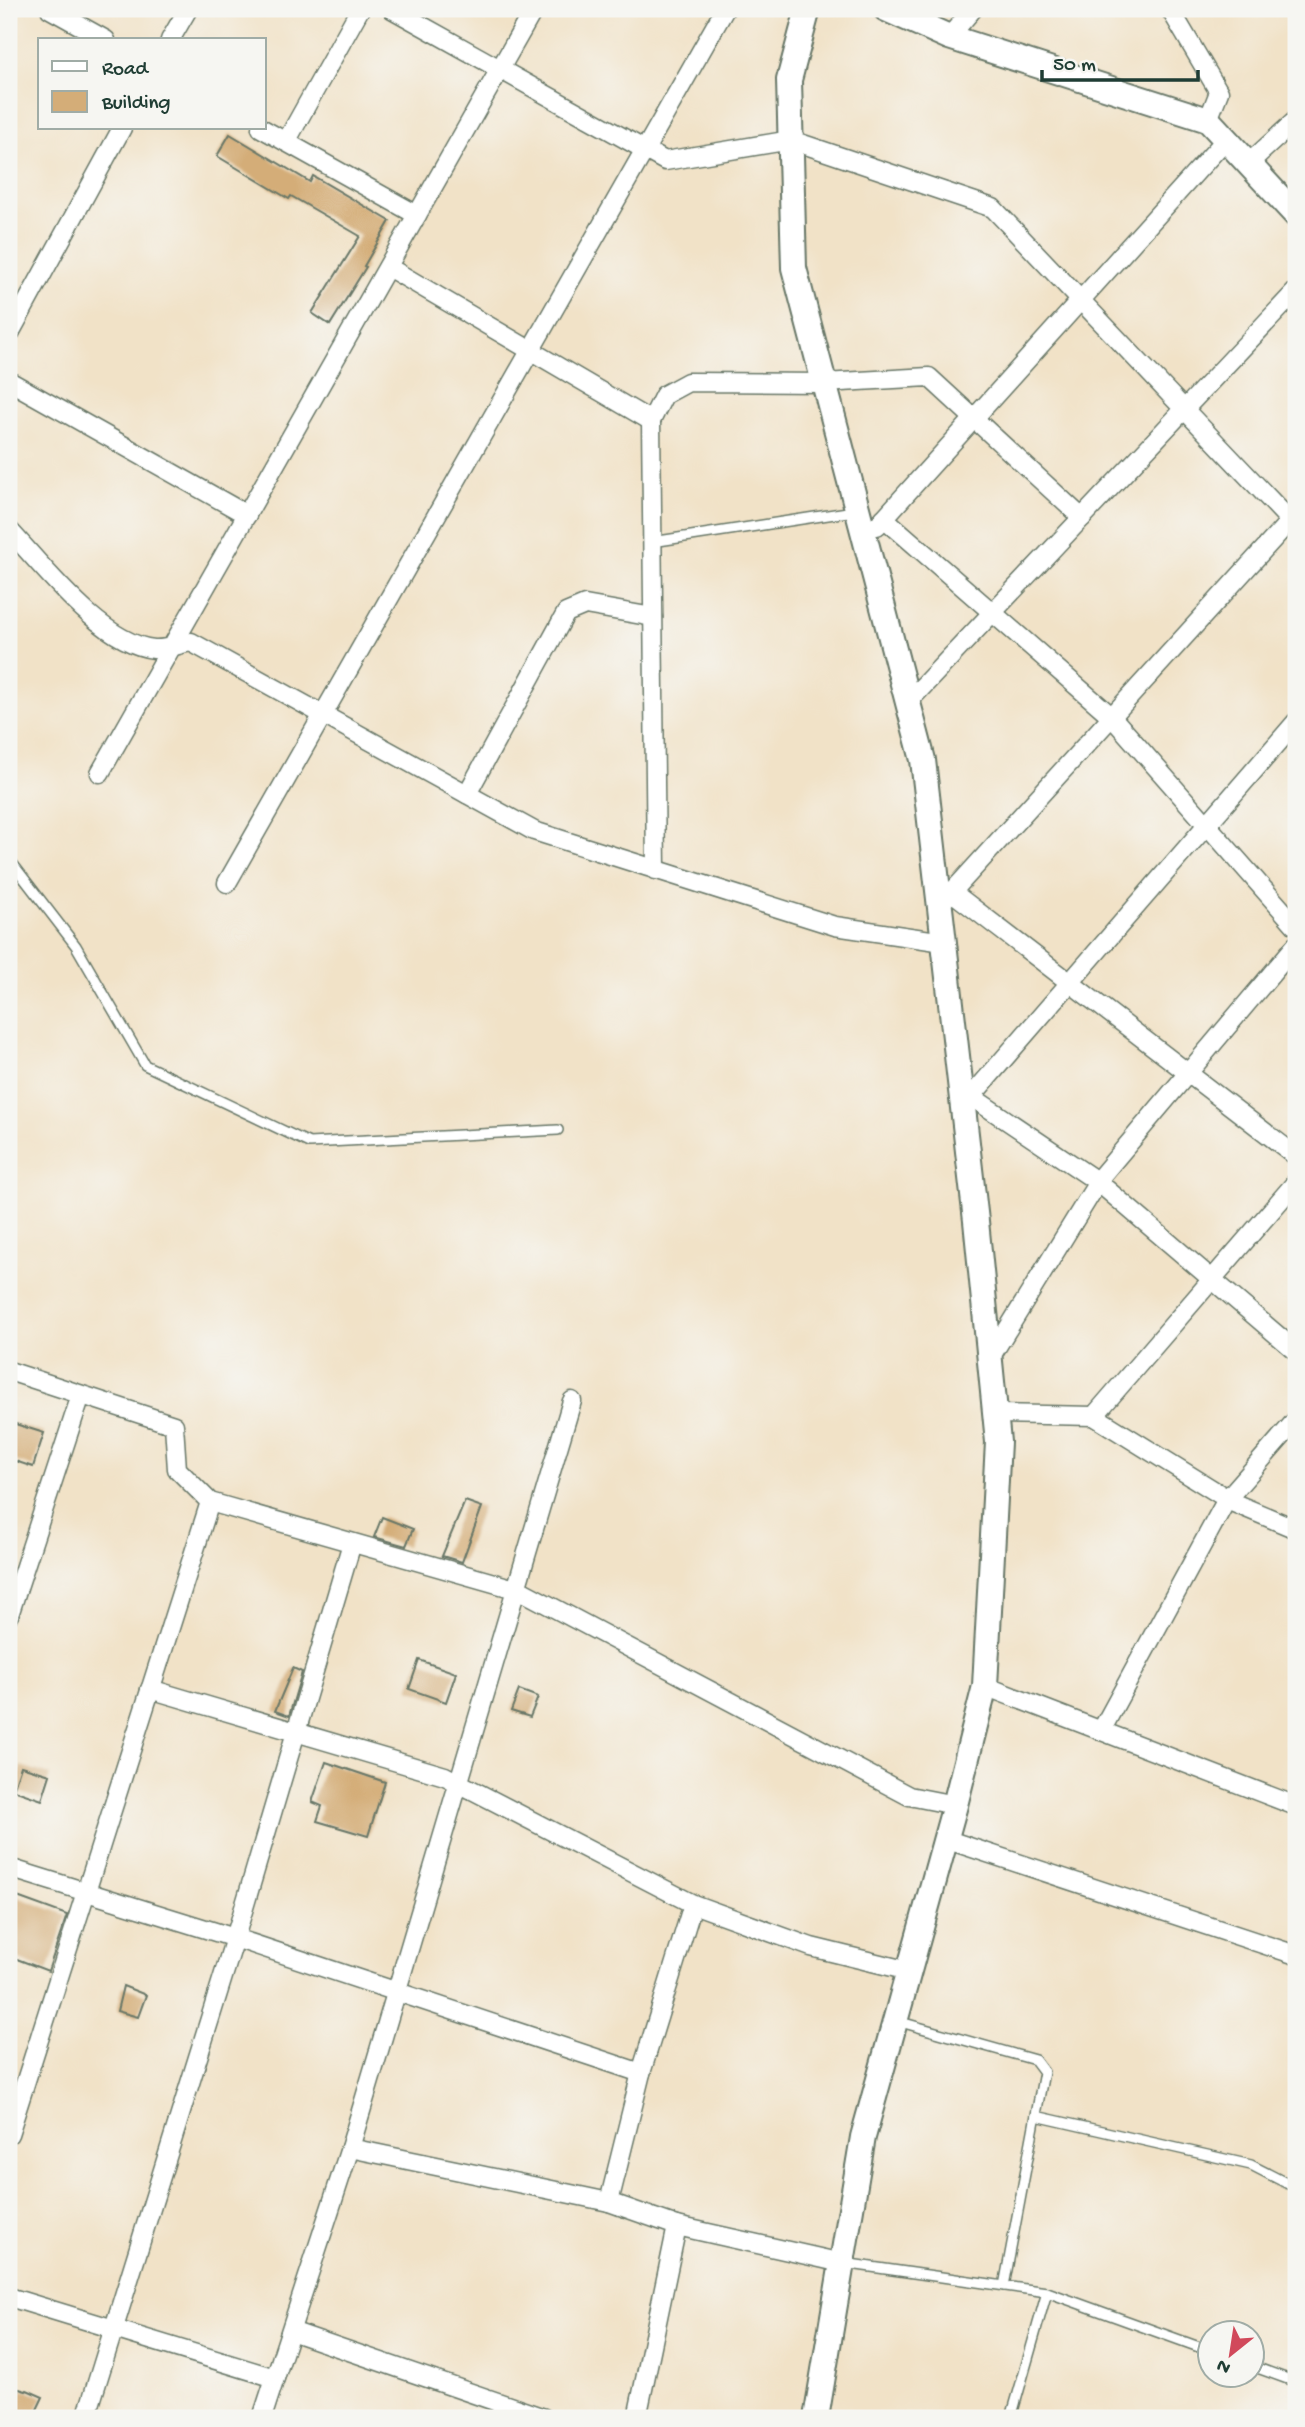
<svg xmlns="http://www.w3.org/2000/svg" width="1305" height="2427" font-family="'Gochi Hand',sans-serif">
  <style>
    .building { fill: #d4ad78 }
    .lines { fill: none; stroke-linecap: round; stroke-linejoin: round }
    .lane-casing { stroke: #687767; stroke-width: 12 }
    .street-casing { stroke: #687767; stroke-width: 21 }
    .secondary-casing { stroke: #687767; stroke-width: 28 }
    .lane { stroke: #fff; stroke-width: 9 }
    .street { stroke: #fff; stroke-width: 18 }
    .secondary { stroke: #fff; stroke-width: 24 }
  </style>
  <rect width="100%" height="100%" fill="#f6f6f2"/>
  <filter id="ink" filterUnits="userSpaceOnUse"><feTurbulence type="fractalNoise" baseFrequency=".0143" numOctaves="2"/><feDisplacementMap in="SourceGraphic" scale="14" xChannelSelector="R" yChannelSelector="G"/><feConvolveMatrix kernelMatrix="1 2 1 2 8 2 1 2 1" color-interpolation-filters="sRGB"/></filter>
  <filter id="wash" filterUnits="userSpaceOnUse"><feTurbulence type="fractalNoise" baseFrequency=".00686" numOctaves="4" result="noise"/><feDisplacementMap in="SourceGraphic" scale="28" xChannelSelector="R" yChannelSelector="G"/><feGaussianBlur stdDeviation="1.57" result="paint"/><feColorMatrix in="noise" values="0 0 0 0 0 0 0 0 0 0 0 0 0 0 0 0 0 1.4 0 .05"/><feComposite in="paint" operator="in"/></filter>
  <g filter="url(#wash)">
    <rect width="100%" height="100%" fill="#f1e2c7"/>
    <g id="blocks">
      <g class="building">
        <polygon points="230,134 310,182 313,176 390,221 364,266 366,267 330,325 312,313 360,236 291,196 289,199 217,156"/>
        <polygon points="9,1422 44,1433 33,1467 9,1459"/>
        <polygon points="465,1501 482,1507 462,1562 442,1556"/>
        <polygon points="382,1517 413,1529 406,1546 374,1537"/>
        <polygon points="419,1660 456,1673 446,1702 409,1689"/>
        <polygon points="293,1668 302,1672 289,1716 275,1711"/>
        <polygon points="519,1690 538,1697 530,1717 511,1711"/>
        <polygon points="326,1762 385,1782 368,1836 317,1821 322,1806 312,1802"/>
        <polygon points="21,1766 50,1775 42,1800 13,1790"/>
        <polygon points="9,1894 67,1915 48,1971 9,1956"/>
        <polygon points="123,1986 146,1995 138,2017 117,2011"/>
        <polygon points="9,2386 26,2391 27,2390 43,2397 33,2418 9,2418"/>
      </g>
    </g>
  </g>
  <g filter="url(#ink)">
    <use href="#blocks" fill-opacity="0" stroke="#687767" stroke-width="2"/>
    <g class="lines">
      <g class="lane-casing">
        <g id="lane">
          <polyline points="652,542 854,511"/>
          <polyline points="9,859 76,946 145,1065 309,1143 558,1130"/>
          <polyline points="897,2021 1035,2060 1044,2072 1004,2286"/>
          <polyline points="1036,2116 1251,2165 1296,2188"/>
          <polyline points="843,2263 1047,2292 1210,2351"/>
          <polyline points="1252,2366 1296,2382"/>
          <polyline points="1011,2418 1047,2292"/>
        </g>
      </g>
      <g class="street-casing">
        <g id="street">
          <polyline points="50,9 106,40"/>
          <polyline points="392,9 665,161 791,140 993,208 1296,527"/>
          <polyline points="1170,9 1219,92 1208,120"/>
          <polyline points="949,37 973,9"/>
          <polyline points="170,40 188,9"/>
          <polyline points="261,128 417,215"/>
          <polyline points="286,142 360,9"/>
          <polyline points="1249,163 1296,120"/>
          <polyline points="388,267 651,421"/>
          <polyline points="9,335 122,128"/>
          <polyline points="9,381 247,515"/>
          <polyline points="884,518 1111,716 1296,926"/>
          <polyline points="877,526 1226,139"/>
          <path d="M 9,530 C 43,566 102,644 154,649 C 165,650 180,644 191,642 L 534,831 L 835,926 L 944,942"/>
          <polyline points="908,702 1296,291"/>
          <polyline points="100,773 534,9"/>
          <polyline points="467,794 566,613 585,605 653,617"/>
          <polyline points="656,870 651,421 664,395 688,382 824,383 929,377 1082,518"/>
          <polyline points="227,883 725,9"/>
          <polyline points="952,892 1296,1156"/>
          <polyline points="940,903 952,892 1296,514"/>
          <polyline points="972,1097 1098,1182 1296,1351"/>
          <polyline points="963,1106 1296,722"/>
          <polyline points="990,1358 1103,1174 1296,945"/>
          <polyline points="9,1371 174,1425 177,1469 210,1502 522,1591 909,1796 955,1805"/>
          <polyline points="996,1414 1094,1416 1234,1503 1296,1529"/>
          <polyline points="1094,1416 1296,1182"/>
          <polyline points="9,1615 81,1395"/>
          <polyline points="985,1686 1296,1806"/>
          <polyline points="150,1689 445,1776 693,1904"/>
          <polyline points="1101,1731 1227,1499 1296,1420"/>
          <polyline points="945,1839 1296,1955"/>
          <polyline points="9,1868 235,1938 641,2073 693,1904 811,1947 909,1971"/>
          <polyline points="9,2134 210,1502"/>
          <polyline points="350,2148 609,2202"/>
          <polyline points="677,2226 842,2263"/>
          <polyline points="9,2297 275,2378"/>
          <polyline points="291,2331 544,2418"/>
          <polyline points="86,2418 235,1938 352,1543"/>
          <polyline points="262,2418 350,2148 572,1401"/>
          <polyline points="637,2418 677,2226 609,2202 641,2073"/>
        </g>
      </g>
      <g class="secondary-casing">
        <g id="secondary">
          <polyline points="808,9 789,80 794,268 923,760 976,1221 998,1442 985,1686 955,1805 863,2137 816,2418"/>
          <polyline points="886,9 949,37 1208,120 1296,215"/>
        </g>
      </g>
      <use href="#lane" class="lane"/>
      <use href="#street" class="street"/>
      <use href="#secondary" class="secondary"/>
    </g>
  </g>
  <rect width="1305" height="2427" fill="none" stroke="#f6f6f2" stroke-width="35"/>
  <rect x="38" y="38" width="228" height="91" fill="#f6f6f2" stroke="#a0aca6" stroke-width="2"/>
  <rect x="52" y="61" width="35" height="10" fill="#ffffff" stroke="#a0aca6" stroke-width="2"/>
  <text x="102" y="74" font-size="21" fill="#1f3d34">Road</text>
  <rect x="52" y="91" width="35" height="21" fill="#d4ad78" stroke="#a0aca6" stroke-width="2"/>
  <text x="102" y="108" font-size="21" fill="#1f3d34">Building</text>
  <g transform="translate(1231 2354) rotate(210)"><circle r="33" fill="#f6f6f2" stroke="#a0aca6" stroke-width="2"/>
  <path d="M0-5L12 26L0 18L-12 26Z" fill="#d1495b"/>
  <text y="-10" font-size="19" font-weight="bold" text-anchor="middle" fill="#1f3d34">N</text>
  </g>
  <path d="M1042 70v10h156v-10" fill="none" stroke="#1f3d34" stroke-width="3.5"/>
  <text x="1053" y="70" font-size="21" fill="#1f3d34" stroke="#f6f6f2" stroke-width="5" paint-order="stroke">50 m</text>
</svg>
